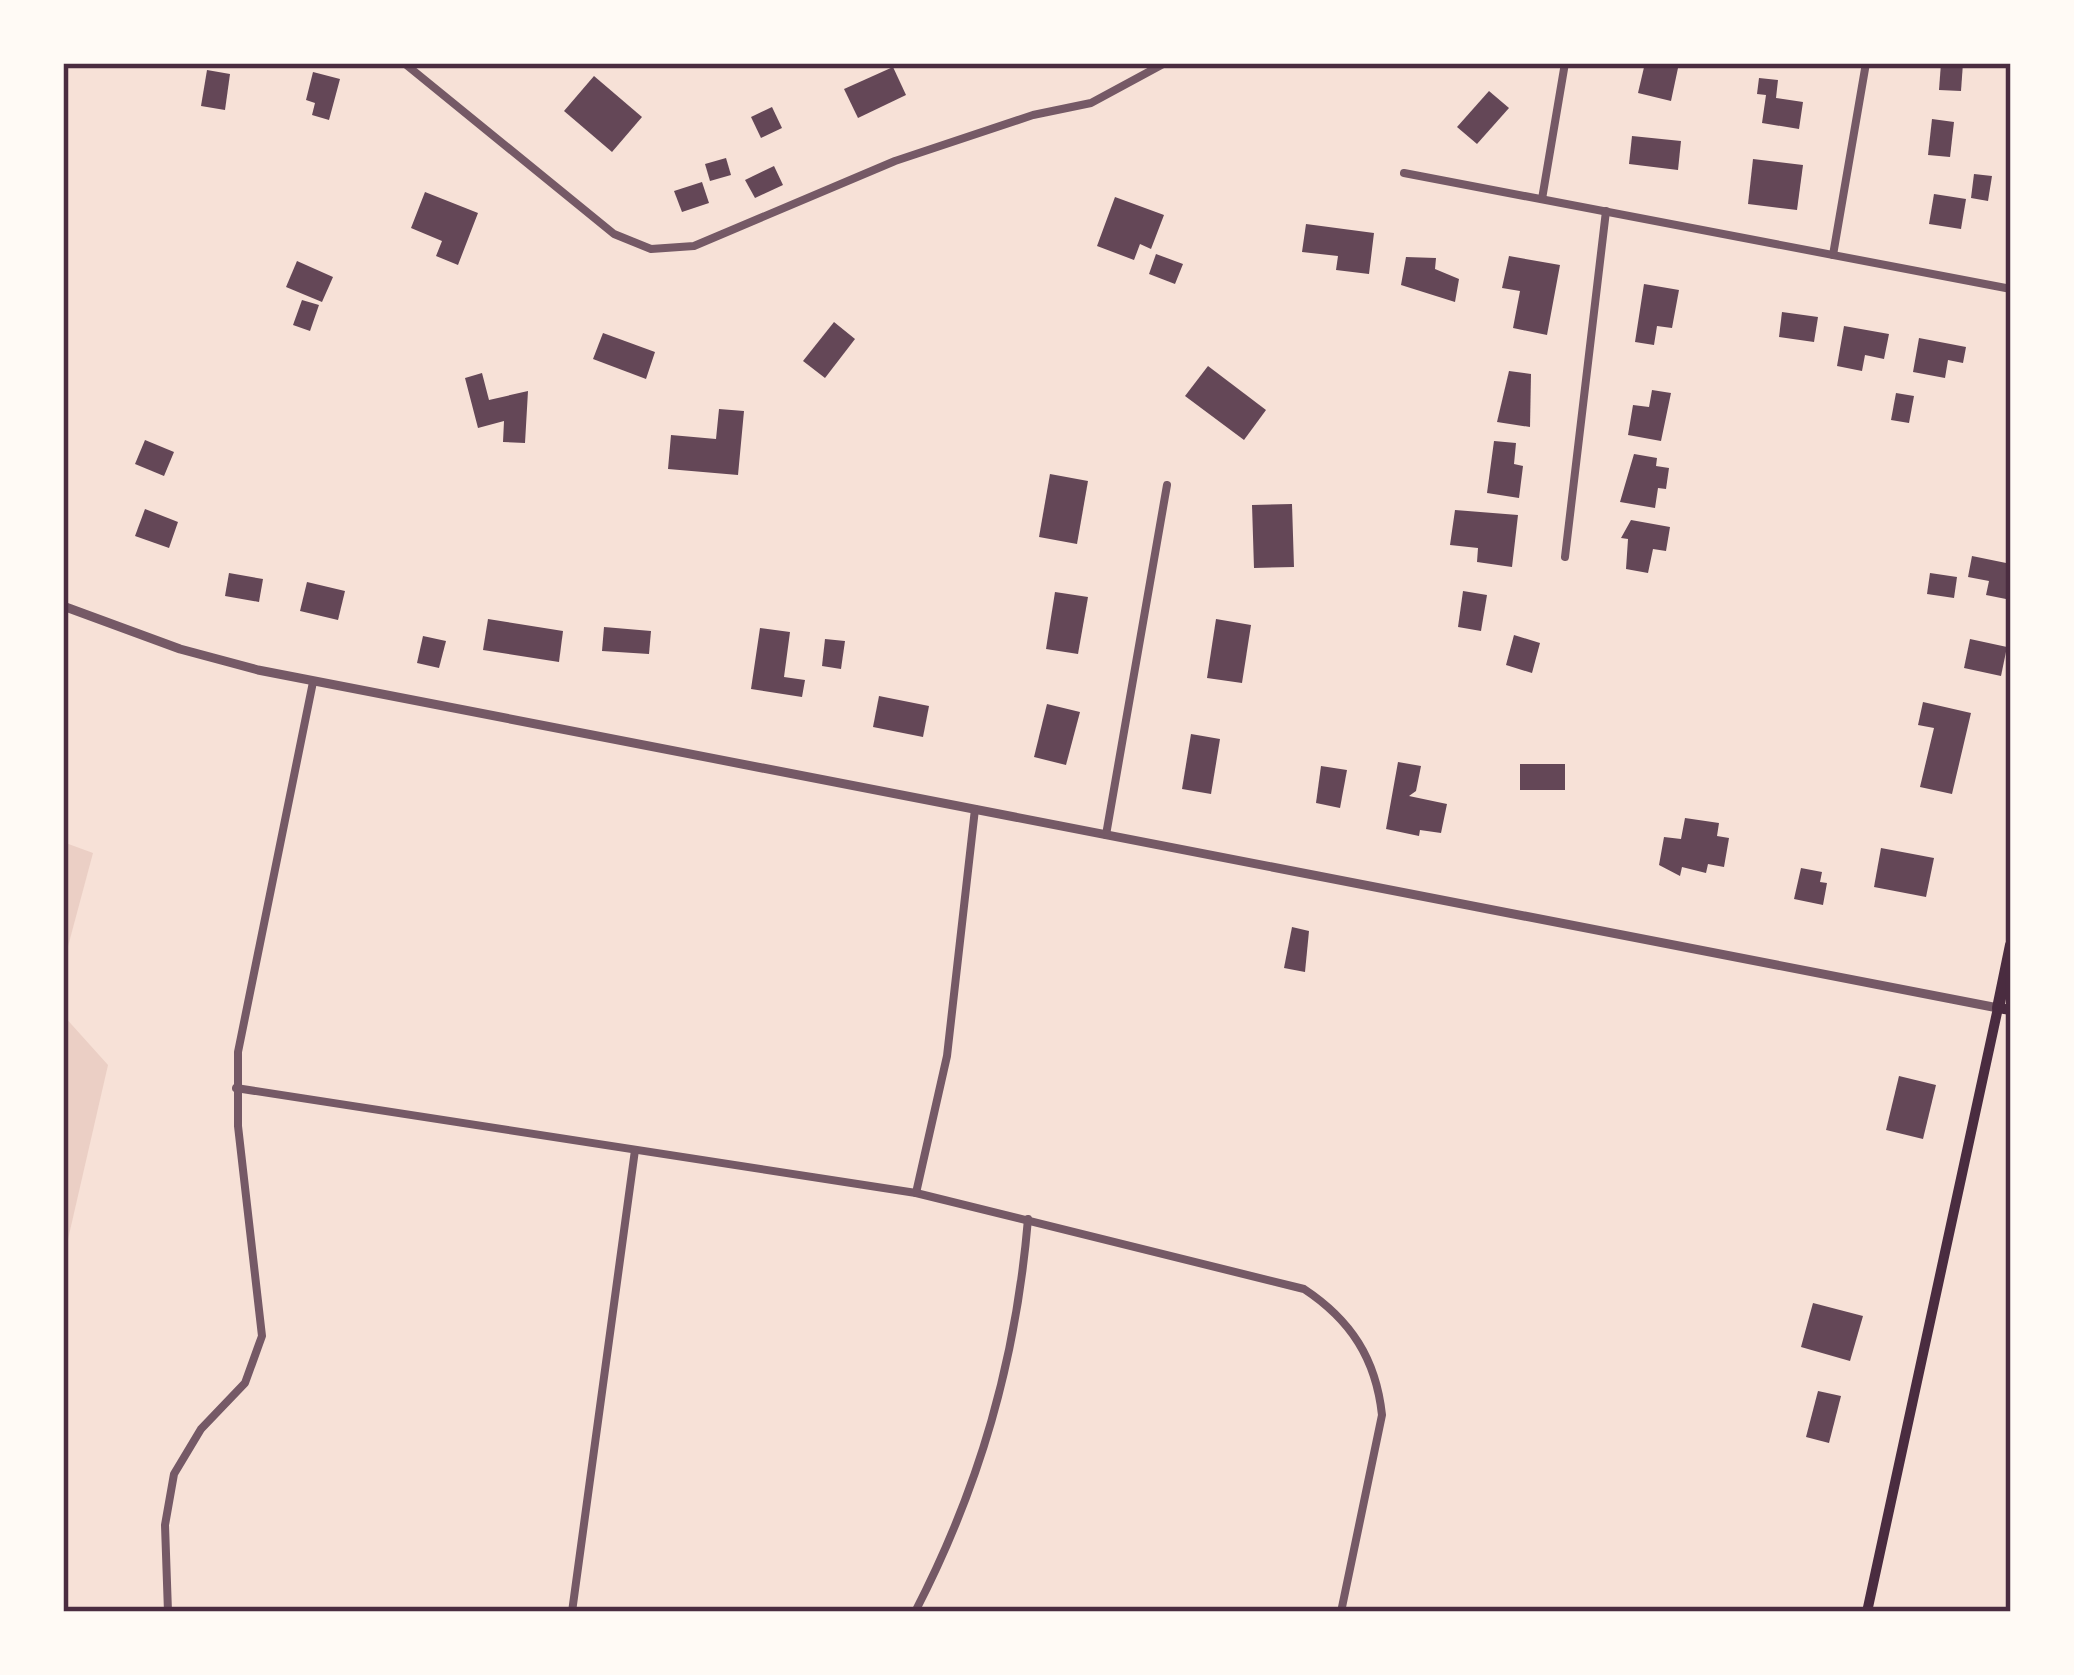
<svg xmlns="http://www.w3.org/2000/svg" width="2074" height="1675" font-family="Montserrat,sans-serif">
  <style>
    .green { fill: #ebcfc5 }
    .building { fill: #644757 }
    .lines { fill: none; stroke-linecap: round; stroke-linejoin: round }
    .minor { stroke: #755966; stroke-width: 8 }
    .tertiary { stroke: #755966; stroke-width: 9 }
    .secondary { stroke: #4a2c40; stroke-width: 10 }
    .primary { stroke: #4a2c40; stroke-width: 12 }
    .neatline { fill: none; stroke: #4a2c40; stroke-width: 4.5 }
  </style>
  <rect width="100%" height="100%" fill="#f7e1d7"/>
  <g class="green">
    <polygon points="63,842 93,853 63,965"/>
    <polygon points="63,1015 108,1065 63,1261"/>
  </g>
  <g class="building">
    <polygon points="1645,63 1678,68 1671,101 1638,93"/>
    <polygon points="1941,63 1963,63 1961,91 1939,90"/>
    <polygon points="893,67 906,95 858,118 844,89"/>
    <polygon points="207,70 230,74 225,110 201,106"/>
    <polygon points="313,72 340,79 329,120 312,115 315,103 306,100"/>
    <polygon points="594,76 642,117 612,152 564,111"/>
    <polygon points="1759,78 1778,80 1776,98 1803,102 1799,129 1762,123 1766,95 1757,94"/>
    <polygon points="1489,91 1509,108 1477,144 1457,127"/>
    <polygon points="772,107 782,128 761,138 751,117"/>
    <polygon points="1932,119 1954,122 1950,157 1928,155"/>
    <polygon points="1632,136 1681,141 1678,170 1629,164"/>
    <polygon points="726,158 731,175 710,181 705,164"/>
    <polygon points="1753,159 1803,165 1797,210 1748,204"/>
    <polygon points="774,166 783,185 755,198 745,180"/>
    <polygon points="1974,174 1992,176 1988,201 1971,198"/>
    <polygon points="702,182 709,203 682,212 674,191"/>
    <polygon points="425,192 478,213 458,265 436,256 442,241 411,228"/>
    <polygon points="1934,194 1966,199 1961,229 1929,224"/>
    <polygon points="1115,197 1164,215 1151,249 1140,244 1134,260 1097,246"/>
    <polygon points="1306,224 1374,233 1369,274 1336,270 1338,256 1302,252"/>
    <polygon points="1156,254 1183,264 1175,284 1149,274"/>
    <polygon points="1509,256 1560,265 1547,335 1513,328 1520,291 1502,288"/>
    <polygon points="1406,257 1436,258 1435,269 1459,279 1455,302 1401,285"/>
    <polygon points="297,261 333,277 322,302 286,287"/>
    <polygon points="1644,284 1679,290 1672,328 1657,326 1654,345 1635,342"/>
    <polygon points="302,300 319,305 310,331 293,325"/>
    <polygon points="1782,312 1818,317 1814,342 1779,337"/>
    <polygon points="834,322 855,339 825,378 803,361"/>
    <polygon points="1844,326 1889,334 1884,359 1865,355 1862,371 1837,366"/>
    <polygon points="603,333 655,352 646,379 593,359"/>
    <polygon points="1919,338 1966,347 1963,363 1948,360 1945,378 1913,372"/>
    <polygon points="1208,366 1266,410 1244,440 1185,396"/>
    <polygon points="1509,371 1531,374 1530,427 1497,422"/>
    <polygon points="482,373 489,400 528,391 525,443 503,442 504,421 478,428 465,378"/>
    <polygon points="1652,390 1671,393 1661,441 1628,435 1633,405 1649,407"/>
    <polygon points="1896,393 1914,396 1909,423 1891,420"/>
    <polygon points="719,409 744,411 738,475 668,469 671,435 716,439"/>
    <polygon points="145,440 174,452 164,476 135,464"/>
    <polygon points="1494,441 1516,443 1514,464 1523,466 1519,498 1487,493"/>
    <polygon points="1634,454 1657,458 1656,466 1669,468 1666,489 1658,488 1655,508 1620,502"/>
    <polygon points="1050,474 1088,481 1077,544 1039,537"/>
    <polygon points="1292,504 1294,567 1254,568 1252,505"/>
    <polygon points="145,509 178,522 169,548 135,536"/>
    <polygon points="1455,510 1518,515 1512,567 1477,562 1478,548 1450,545"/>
    <polygon points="1631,520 1670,527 1666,551 1653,549 1648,573 1626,569 1628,539 1621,538"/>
    <polygon points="1972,556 2011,564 2011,600 1986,595 1989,581 1968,577"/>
    <polygon points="229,573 263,579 259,602 225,596"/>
    <polygon points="1930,573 1957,577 1954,598 1927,594"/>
    <polygon points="307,582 345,591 338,620 300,611"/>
    <polygon points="1463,591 1487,595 1481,631 1458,627"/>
    <polygon points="1055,592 1088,597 1078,654 1046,649"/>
    <polygon points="488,619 563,631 559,662 483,650"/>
    <polygon points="1216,619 1251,625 1242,683 1207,678"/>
    <polygon points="604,627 651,631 649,654 602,651"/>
    <polygon points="760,628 790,632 784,677 805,680 802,697 751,689"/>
    <polygon points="1514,635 1540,643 1532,673 1506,665"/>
    <polygon points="423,636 446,641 439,668 417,663"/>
    <polygon points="825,639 845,641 841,669 822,666"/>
    <polygon points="1970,639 2007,647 2001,676 1964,668"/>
    <polygon points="879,696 929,706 923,737 873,727"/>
    <polygon points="1923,702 1971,713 1952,794 1920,787 1934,728 1918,725"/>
    <polygon points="1047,704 1080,712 1066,765 1034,757"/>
    <polygon points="1191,734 1220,739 1211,794 1182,789"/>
    <polygon points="1398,762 1421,766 1416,791 1409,796 1447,804 1441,833 1420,830 1419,836 1386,829"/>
    <rect x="1520" y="764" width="45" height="26"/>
    <polygon points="1321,766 1347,770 1340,808 1316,803"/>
    <polygon points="1685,818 1719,823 1717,836 1729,838 1724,867 1708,864 1706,873 1682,867 1680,876 1659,865 1664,837 1681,839"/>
    <polygon points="1881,848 1934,858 1926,897 1874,887"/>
    <polygon points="1801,868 1822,872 1820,882 1827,883 1823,905 1794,899"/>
    <polygon points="1292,927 1309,931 1305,972 1284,968"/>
    <polygon points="1899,1076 1936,1085 1923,1139 1886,1130"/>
    <polygon points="1813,1303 1863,1316 1850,1361 1801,1347"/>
    <polygon points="1818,1391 1841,1396 1829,1443 1806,1437"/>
  </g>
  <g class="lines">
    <g class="minor">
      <polyline points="404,63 614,234 651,249 694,246 895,161 1033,115 1091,103 1165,63"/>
      <polyline points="1404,173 2011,289"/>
      <polyline points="1542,199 1565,63"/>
      <polyline points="1833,255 1866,63"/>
      <polyline points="1565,557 1606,211"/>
      <polyline points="1106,835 1167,485"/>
      <path d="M 236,1088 L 916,1193 L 1304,1289 C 1351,1320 1376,1359 1382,1415 L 1341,1612"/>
      <polyline points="916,1193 947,1056 975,809"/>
      <polyline points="168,1612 165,1525 174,1474 201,1429 245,1383 262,1336 238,1126 238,1052 313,682"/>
      <polyline points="572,1612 635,1150"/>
      <path d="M 915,1612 C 980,1486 1016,1360 1028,1219"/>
    </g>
    <polyline class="tertiary" points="63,606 180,649 258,670 1998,1008"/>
    <polyline class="secondary" points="1867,1612 1998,1008 2011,1010"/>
    <polyline class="primary" points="1998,1008 2011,945"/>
  </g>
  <rect width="2074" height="1675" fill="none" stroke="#fffaf5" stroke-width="132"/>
  <rect x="66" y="66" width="1942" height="1543" class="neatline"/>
</svg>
